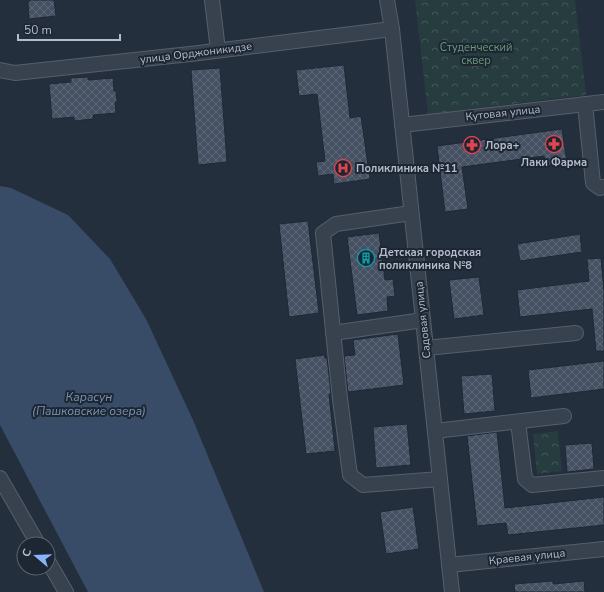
<svg xmlns="http://www.w3.org/2000/svg" width="604" height="592" font-family="'Nunito Sans',sans-serif">
  <style>
    .park { fill: url(#park-crowns) }
    .water { fill: #394c67 }
    .building { fill: url(#building-cross-hatch); stroke: #1f2835 }
    .lines { fill: none; stroke-linecap: round; stroke-linejoin: round }
    .minor-casing { stroke: #565f6c; stroke-width: 16 }
    .minor { stroke: #38414e; stroke-width: 14 }
    .labels { text-anchor: middle; dominant-baseline: central; stroke-width: 4; stroke-linejoin: round; paint-order: stroke }
    .park-label { font-size: 11px; fill: #6b9a76; stroke: #1d2633 }
    .street-label { font-size: 11px; fill: #b4bcc9; stroke: #1d2633 }
    .poi-label { font-size: 11px; font-weight: bold; fill: #b4bcc9; stroke: #1d2633; text-anchor: start }
    .water-label { font-size: 12px; font-style: italic; fill: #7c92b1; stroke: #1d2633 }
  </style>
  <defs>
    <pattern id="park-crowns" width="20" height="18" patternUnits="userSpaceOnUse"><rect width="20" height="18" fill="#263c3f"/><path d="M2 6a3 3 0 1 1 6 0M12 15a3 3 0 1 1 6 0" fill="none" stroke="#435659"/></pattern>
    <pattern id="building-cross-hatch" width="8" height="8" patternUnits="userSpaceOnUse"><rect width="8" height="8" fill="#455162"/><path d="M0 0l8 8M0 8l8-8" fill="none" stroke="#5d6877"/></pattern>
  </defs>
  <rect width="100%" height="100%" fill="#242f3e"/>
  <g class="park">
    <polygon points="415,0 575,0 586,95 428,114"/>
    <polygon points="558,431 562,471 537,474 533,434"/>
  </g>
  <polygon class="water" points="0,186 11,188 68,215 110,259 146,319 193,420 264,592 88,592 0,425"/>
  <g class="building">
    <polygon points="30,0 54,0 56,16 29,19 28,2 30,1"/>
    <polygon points="344,65 350,118 361,116 370,179 334,184 333,174 318,176 316,162 325,161 317,94 299,96 296,70"/>
    <polygon points="220,68 227,162 198,165 191,70"/>
    <polygon points="88,77 88,80 113,78 114,91 116,91 117,102 115,102 116,113 93,115 93,119 74,121 74,117 52,119 49,84 71,82 71,78"/>
    <polygon points="562,129 567,163 546,166 544,156 462,167 468,209 445,212 437,146"/>
    <polygon points="308,221 319,313 289,317 279,224"/>
    <polygon points="379,233 385,280 393,279 395,296 387,297 388,311 357,315 347,237"/>
    <polygon points="580,234 582,252 520,261 517,244"/>
    <polygon points="601,258 604,291 604,351 596,351 592,309 520,317 517,290 589,281 587,259"/>
    <polygon points="479,277 484,315 454,319 449,280"/>
    <polygon points="398,334 404,385 348,392 344,356 355,355 353,340"/>
    <polygon points="324,355 325,358 327,358 331,394 329,394 335,451 306,454 295,359"/>
    <polygon points="604,361 604,389 531,398 528,370"/>
    <polygon points="492,374 495,411 464,414 461,376"/>
    <polygon points="407,424 411,465 376,468 373,427"/>
    <polygon points="497,432 505,508 604,497 604,525 508,535 506,523 477,526 467,436"/>
    <polygon points="592,443 594,469 567,472 565,445"/>
    <polygon points="413,507 419,549 386,554 380,512"/>
    <polygon points="553,581 553,584 584,581 585,592 515,592 514,584"/>
  </g>
  <g class="lines">
    <g class="minor-casing">
      <g id="minor">
        <polyline points="212,0 218,50"/>
        <polyline points="387,0 392,29 452,592"/>
        <polyline points="0,70 15,73 199,53 392,29"/>
        <polyline points="585,104 593,183 600,188 604,187"/>
        <polyline points="402,125 604,102"/>
        <polyline points="411,213 336,224 323,233 340,399 350,475 363,485 440,479"/>
        <polyline points="333,333 423,320"/>
        <polyline points="426,348 576,333"/>
        <polyline points="518,422 525,479 532,485 604,478"/>
        <polyline points="435,431 564,416"/>
        <polyline points="0,478 38,544"/>
        <polyline points="48,561 66,592"/>
        <polyline points="449,565 604,549"/>
      </g>
    </g>
    <use href="#minor" class="minor"/>
  </g>
  <defs>
    <g id="pharmacy-ring" transform="scale(0.9)"><circle r="9.5" fill="#1d2633" stroke="#e0444e" stroke-width="1.5"/><path d="M-2-6h4v4h4v4h-4v4h-4v-4h-4v-4h4Z" fill="#e0444e"/></g>
    <g id="hospital-ring" transform="scale(0.9)"><circle r="9.5" fill="#1d2633" stroke="#e0444e" stroke-width="1.5"/><path d="M-5-5h3v3.5h4V-5h3V5h-3V1.5h-4V5h-3Z" fill="#e0444e"/></g>
    <g id="building-ring" transform="scale(0.9)"><circle r="9.5" fill="#1d2633" stroke="#0f9aa8" stroke-width="1.5"/><path d="M-4-6H4V6H1V3H-1V6H-4ZM-2.5-4.3h1.7v1.8h-1.7ZM.8-4.3h1.7v1.8H.8ZM-2.5-1h1.7V.8h-1.7ZM.8-1h1.7V.8H.8Z" fill="#0f9aa8"/></g>
  </defs>
  <g fill-rule="evenodd">
    <use href="#pharmacy-ring" x="554" y="144"/>
    <use href="#pharmacy-ring" x="472" y="145"/>
    <use href="#hospital-ring" x="343" y="168"/>
    <use href="#building-ring" x="366" y="258"/>
  </g>
  <g class="labels">
    <g class="park-label">
      <text x="476" y="47">Студенческий<tspan x="476" dy="13">сквер</tspan></text>
    </g>
    <g class="street-label">
      <text transform="translate(196 53) rotate(-7)">улица Орджоникидзе</text>
      <text transform="translate(503 113) rotate(-6)">Кутовая улица</text>
      <text transform="translate(423 320) rotate(-96)">Садовая улица</text>
      <text transform="translate(527 557) rotate(-6)">Краевая улица</text>
    </g>
    <g class="poi-label">
      <text x="485" y="145">Лора+</text>
      <text x="554" y="162" text-anchor="middle">Лаки Фарма</text>
      <text x="356" y="168">Поликлиника №11</text>
      <text x="379" y="252">Детская городская<tspan x="379" dy="13">поликлиника №8</tspan></text>
    </g>
    <g class="water-label">
      <text x="89" y="397">Карасун<tspan x="89" dy="14">(Пашковские озера)</tspan></text>
    </g>
  </g>
  <g transform="translate(36 556) rotate(289)"><circle r="19" fill="#1d2633" stroke="#59626f"/>
  <path d="M0-3L7 15L0 10L-7 15Z" fill="#8ab4f8"/>
  <text y="-6" font-size="11" font-weight="bold" text-anchor="middle" fill="#b4bcc9">С</text>
  </g>
  <path d="M18 34v6h102v-6" fill="none" stroke="#b4bcc9" stroke-width="2"/>
  <text x="24" y="34" font-size="12" fill="#b4bcc9" stroke="#1d2633" stroke-width="3" paint-order="stroke">50 m</text>
</svg>
